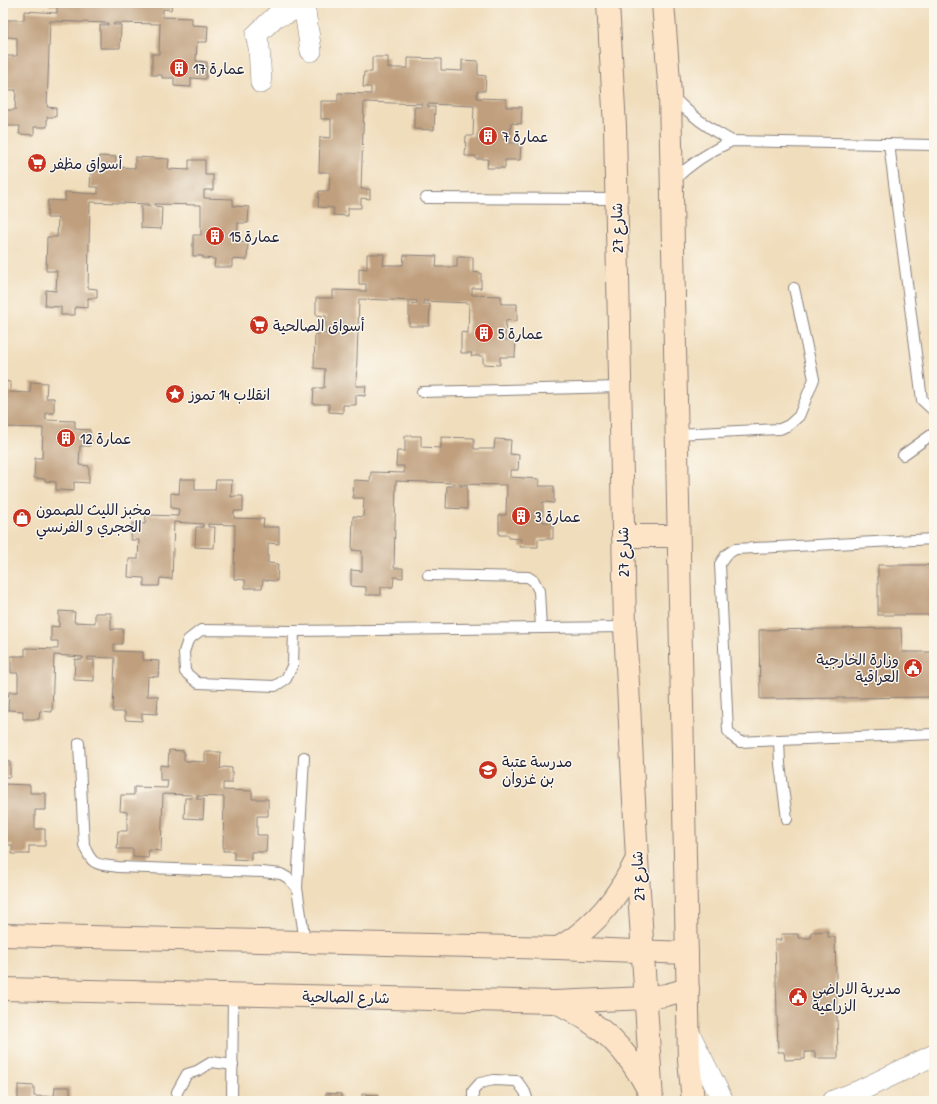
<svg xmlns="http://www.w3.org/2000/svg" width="937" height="1104" font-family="'Patrick Hand','Playpen Sans Arabic',sans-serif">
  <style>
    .building { fill: #bf9f7d }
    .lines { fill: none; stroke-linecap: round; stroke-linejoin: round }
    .service-casing { stroke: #89807c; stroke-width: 12 }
    .minor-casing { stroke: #89807c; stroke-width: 22 }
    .secondary-casing { stroke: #89807c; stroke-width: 24 }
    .service { stroke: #fff; stroke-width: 10 }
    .minor { stroke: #fff; stroke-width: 21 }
    .secondary { stroke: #fee4c6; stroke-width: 22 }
    .labels { text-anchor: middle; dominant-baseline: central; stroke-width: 3; stroke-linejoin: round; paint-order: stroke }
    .poi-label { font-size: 15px; fill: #22223b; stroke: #fbf7ec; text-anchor: start }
    .street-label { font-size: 15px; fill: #22223b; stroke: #fbf7ec }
  </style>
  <rect width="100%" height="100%" fill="#fbf7ec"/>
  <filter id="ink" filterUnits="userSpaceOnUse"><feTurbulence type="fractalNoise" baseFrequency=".025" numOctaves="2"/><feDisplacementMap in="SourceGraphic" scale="8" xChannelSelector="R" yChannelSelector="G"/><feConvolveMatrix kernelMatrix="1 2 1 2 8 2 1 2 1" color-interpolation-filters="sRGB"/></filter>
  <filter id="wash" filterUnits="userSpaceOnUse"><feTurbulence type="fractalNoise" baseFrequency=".012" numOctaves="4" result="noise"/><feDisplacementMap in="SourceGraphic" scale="16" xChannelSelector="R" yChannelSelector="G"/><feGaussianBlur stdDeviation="0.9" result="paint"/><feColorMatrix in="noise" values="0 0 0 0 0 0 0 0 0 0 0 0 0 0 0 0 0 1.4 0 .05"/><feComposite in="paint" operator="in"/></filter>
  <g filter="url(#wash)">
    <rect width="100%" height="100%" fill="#f0ddbc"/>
    <g id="blocks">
      <g class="building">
        <polygon points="49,3 172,3 171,10 163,9 163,17 192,18 192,25 208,26 207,42 197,42 196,61 207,62 206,79 191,78 191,87 174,86 174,78 162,78 162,75 152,75 152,54 159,54 160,24 114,23 113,25 121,25 120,48 100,48 100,25 108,25 108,23 50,21 47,107 56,108 56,117 47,117 47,127 34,127 34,135 19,134 20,126 4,126 5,110 15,110 16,90 5,90 6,56 17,56 17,38 7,37 7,20 24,20 24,11 57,13 57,6 49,6"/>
        <polygon points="372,57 388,57 388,68 408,68 408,58 441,59 441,70 462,71 462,60 478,61 478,75 486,76 485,91 477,91 477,98 506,99 506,107 522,107 521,124 511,123 510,143 521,143 520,160 505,160 505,168 487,168 488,159 476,159 476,156 465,156 466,136 473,136 474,106 428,104 428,107 435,107 434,130 414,129 414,107 422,107 422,104 364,102 361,189 370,189 370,199 361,198 361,208 348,208 348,216 333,215 334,208 318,207 319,191 329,191 330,172 319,172 320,137 331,138 331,119 321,119 321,101 338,101 338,93 371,94 371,87 363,87 364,72 372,72"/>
        <polygon points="99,156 116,157 115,167 135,168 135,157 169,159 168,169 189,170 189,160 205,160 205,175 213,175 213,190 204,190 204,198 233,199 233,206 249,207 248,223 238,223 237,242 248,243 247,260 232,259 232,267 214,267 215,259 203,258 203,256 193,256 193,235 201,235 201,205 155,204 155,206 162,207 161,229 141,228 141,206 149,206 149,204 90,202 88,288 97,289 97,298 88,298 88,308 75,307 75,315 61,315 61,307 45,306 46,290 56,291 57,271 46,271 47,237 57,237 58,218 47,218 48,200 65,201 65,192 98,194 98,187 90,187 91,171 99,171"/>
        <polygon points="367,254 384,254 383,265 403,265 404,255 437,256 436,267 457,267 457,257 473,257 473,272 481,273 481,288 472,288 472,295 501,296 501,304 517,304 517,321 506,320 505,340 516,340 515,357 500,357 500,365 483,364 483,356 471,356 472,353 461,353 461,332 468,333 469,303 423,301 423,304 430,304 429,326 409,326 409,303 417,304 417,301 359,299 356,386 366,386 365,396 356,395 356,405 343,405 343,413 329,412 329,404 313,404 314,388 324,388 325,369 314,368 315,334 326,334 326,316 316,315 316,298 333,298 333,290 366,291 366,284 359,284 359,268 367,269"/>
        <polygon points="3,381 10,382 10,392 30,393 31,382 47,383 46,398 54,398 54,413 46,413 46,420 75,421 75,429 90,430 90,446 80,446 79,465 89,466 89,483 74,482 74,491 56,490 56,482 45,481 45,479 34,478 35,458 42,458 43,428 3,427"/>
        <polygon points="405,436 421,436 421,447 441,448 441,437 474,438 474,449 494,449 495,439 511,440 510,454 519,455 518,470 510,470 510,477 539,479 539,486 554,486 554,503 543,502 543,522 553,522 553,539 538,539 538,547 520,547 521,539 509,538 509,535 499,535 499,515 506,515 507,485 461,484 460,486 467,486 467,509 446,508 447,486 455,486 455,483 396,481 394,568 403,568 403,578 394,577 393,587 381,587 381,595 366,595 366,587 351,586 351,570 362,571 362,551 352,550 353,516 363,517 364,498 353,498 354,480 370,481 371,472 404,473 404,466 396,466 397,451 405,451"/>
        <polygon points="180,479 195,479 195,490 215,490 216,480 232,480 231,497 235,496 243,496 243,511 234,511 234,518 264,519 263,527 279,527 279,544 268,543 268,563 278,564 277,581 263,580 262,588 245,588 245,580 234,579 235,525 208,524 208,527 215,527 214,548 195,547 196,527 203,527 203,524 174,522 172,579 160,578 159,586 144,586 144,578 128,577 129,559 138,559 139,540 131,540 132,523 145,524 146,515 178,516 179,509 171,508 171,493 179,494"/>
        <rect x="878" y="565" width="56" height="50"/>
        <polygon points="59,611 75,612 74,622 95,623 95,613 111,613 111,630 115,629 123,629 122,644 114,644 114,651 143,652 143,660 159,661 158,677 148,676 147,696 158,696 157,714 142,713 142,721 125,720 125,712 113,712 115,658 88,657 88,660 94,660 94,681 74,680 75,659 82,660 83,657 54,655 52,712 40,711 39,719 23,719 23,711 8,710 9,692 18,692 18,673 11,673 11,656 25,656 25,648 58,649 58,641 51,641 51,626 59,627"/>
        <polygon points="901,628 902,652 934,652 934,697 760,699 759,630"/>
        <polygon points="169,750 184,751 184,761 205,762 205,752 221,752 220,769 224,767 232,768 232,783 223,783 223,790 252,791 252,799 268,799 268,816 257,816 257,835 267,835 266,852 251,852 251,860 234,859 234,851 223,851 224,797 197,796 197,799 204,799 203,819 184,818 185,798 192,798 192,795 163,794 161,851 149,850 148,858 133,857 133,849 117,849 118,831 127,831 127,812 120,811 121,795 134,795 134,787 167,788 168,780 160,780 160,765 168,766"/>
        <polygon points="3,761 10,762 10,777 3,777"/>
        <polygon points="3,784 30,785 30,793 46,793 46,810 35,810 35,829 45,829 45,846 29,846 29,854 12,854 12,845 3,845"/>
        <polygon points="828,931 828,937 835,937 838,1058 815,1058 815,1052 805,1052 805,1059 785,1060 784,1052 778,1052 775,940 782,940 781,934 798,934 798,938 811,938 811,932"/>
        <polygon points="18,1085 34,1086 34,1096 54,1097 55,1087 70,1087 70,1101 18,1101"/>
        <polygon points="326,1093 341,1094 341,1101 325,1101"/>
        <polygon points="362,1094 378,1095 377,1101 362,1101"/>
      </g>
    </g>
  </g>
  <g filter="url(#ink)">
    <use href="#blocks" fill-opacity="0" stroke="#89807c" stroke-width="1"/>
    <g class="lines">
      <g class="service-casing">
        <g id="service">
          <path d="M 672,96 C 690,115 709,129 732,141"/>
          <polyline points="889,144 922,400 934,411"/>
          <path d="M 673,181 C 691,163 710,151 732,141 L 934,145"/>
          <polyline points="426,198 616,199"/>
          <polyline points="422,392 620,387"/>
          <polyline points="677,434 780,429 789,425 799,416 814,379 794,288"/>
          <polyline points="903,455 934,433"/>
          <polyline points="428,575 528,577 534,581 539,591 541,628"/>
          <polyline points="294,631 293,664 286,679 275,686 198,683 185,672 184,652 188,640 201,630 294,631 625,627"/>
          <polyline points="779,740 934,734"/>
          <path d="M 79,743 L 84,845 C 92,866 96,864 118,867 L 262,872 L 281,874 L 288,878 L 297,888 L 305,942"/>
          <polyline points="787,819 780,764 779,740 740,742 733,737 728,731 720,564 726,555 735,549 934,539"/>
          <polyline points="297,888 304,757"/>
          <polyline points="176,1101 177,1092 187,1074 197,1071 212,1062 233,1065"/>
          <polyline points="232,1101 233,994"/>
          <polyline points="473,1101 473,1091 480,1083 494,1080 517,1081 525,1092 528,1101"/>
        </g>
      </g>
      <g class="minor-casing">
        <g id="minor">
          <polyline points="304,5 311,51"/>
          <polyline points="261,83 259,47 256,35 277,15 285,14 304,5 305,3"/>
          <polyline points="689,1033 723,1101"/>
          <polyline points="833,1101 859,1091 934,1055"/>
        </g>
      </g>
      <g class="secondary-casing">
        <g id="secondary">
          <polyline points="608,3 615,127 625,627 637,859 652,1101"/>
          <polyline points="663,3 670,94 689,1061 693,1101"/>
          <polyline points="623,536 678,536"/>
          <polyline points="3,935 558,948 687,953"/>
          <path d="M 558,948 C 565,944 572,940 578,935 C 606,913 621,890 637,859"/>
          <polyline points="3,989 555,1002 646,998 666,995 688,989"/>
          <path d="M 556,1002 C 601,1024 627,1048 650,1093"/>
        </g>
      </g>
      <use href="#service" class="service"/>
      <use href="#minor" class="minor"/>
      <use href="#secondary" class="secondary"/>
    </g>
  </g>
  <defs>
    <g id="building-disc" transform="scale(1)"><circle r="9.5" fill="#c8321e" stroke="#fbf7ec"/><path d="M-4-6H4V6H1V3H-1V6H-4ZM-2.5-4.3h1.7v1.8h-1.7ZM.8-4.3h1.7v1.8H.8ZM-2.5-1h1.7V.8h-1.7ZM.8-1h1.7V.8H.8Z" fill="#fff"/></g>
    <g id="supermarket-disc" transform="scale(1)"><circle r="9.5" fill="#c8321e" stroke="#fbf7ec"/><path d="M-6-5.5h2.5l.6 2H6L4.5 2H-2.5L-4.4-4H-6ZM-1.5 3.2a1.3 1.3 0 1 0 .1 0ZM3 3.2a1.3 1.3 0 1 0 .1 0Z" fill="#fff"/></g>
    <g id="sight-disc" transform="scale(1)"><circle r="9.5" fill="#c8321e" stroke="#fbf7ec"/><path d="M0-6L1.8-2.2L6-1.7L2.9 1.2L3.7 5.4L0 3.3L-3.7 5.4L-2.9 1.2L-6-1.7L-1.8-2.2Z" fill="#fff"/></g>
    <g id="shop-disc" transform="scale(1)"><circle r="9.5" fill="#c8321e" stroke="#fbf7ec"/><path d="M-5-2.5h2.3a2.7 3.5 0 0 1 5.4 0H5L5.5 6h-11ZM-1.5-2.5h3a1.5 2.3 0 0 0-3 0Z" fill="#fff"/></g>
    <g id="civic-disc" transform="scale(1)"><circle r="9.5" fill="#c8321e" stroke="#fbf7ec"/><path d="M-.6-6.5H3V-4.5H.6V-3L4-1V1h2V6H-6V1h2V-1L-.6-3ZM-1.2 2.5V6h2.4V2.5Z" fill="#fff"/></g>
    <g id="school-disc" transform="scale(1)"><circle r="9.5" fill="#c8321e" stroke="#fbf7ec"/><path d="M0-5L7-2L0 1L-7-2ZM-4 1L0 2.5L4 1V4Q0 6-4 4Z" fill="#fff"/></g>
  </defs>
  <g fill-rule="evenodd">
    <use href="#building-disc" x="179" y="68"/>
    <use href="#building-disc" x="488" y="136"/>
    <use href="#supermarket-disc" x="37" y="163"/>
    <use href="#building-disc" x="215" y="236"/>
    <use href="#supermarket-disc" x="259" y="325"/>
    <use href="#building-disc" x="484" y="333"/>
    <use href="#sight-disc" x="175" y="394"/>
    <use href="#building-disc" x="66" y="438"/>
    <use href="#building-disc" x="521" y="516"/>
    <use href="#shop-disc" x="22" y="518"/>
    <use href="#civic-disc" x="913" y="668"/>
    <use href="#school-disc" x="488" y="770"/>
    <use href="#civic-disc" x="798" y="997"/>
  </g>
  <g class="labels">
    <g class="poi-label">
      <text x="193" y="68">عمارة 17</text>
      <text x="502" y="136">عمارة 7</text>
      <text x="51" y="163">أسواق مظفر</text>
      <text x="229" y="236">عمارة 15</text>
      <text x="273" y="325">أسواق الصالحية</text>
      <text x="498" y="333">عمارة 5</text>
      <text x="189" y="394">انقلاب 14 تموز</text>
      <text x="80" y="438">عمارة 12</text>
      <text x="36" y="509">مخبز الليث للصمون<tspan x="36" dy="17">الحجري و الفرنسي</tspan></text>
      <text x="535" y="516">عمارة 3</text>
      <text x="899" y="659" text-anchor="end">وزارة الخارجية<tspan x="899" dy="17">العراقية</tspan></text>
      <text x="502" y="761">مدرسة عتبة<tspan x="502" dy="17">بن غزوان</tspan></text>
      <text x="812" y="988">مديرية الاراضي<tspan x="812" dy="17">الزراعية</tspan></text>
    </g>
    <g class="street-label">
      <text transform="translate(617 228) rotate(-91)">شارع 27</text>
      <text transform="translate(623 552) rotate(-91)">شارع 27</text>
      <text transform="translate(638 876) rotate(-93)">شارع 27</text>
      <text transform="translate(346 997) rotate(1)">شارع الصالحية</text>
    </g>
  </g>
  <rect width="937" height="1104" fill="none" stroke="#fbf7ec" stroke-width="16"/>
</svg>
